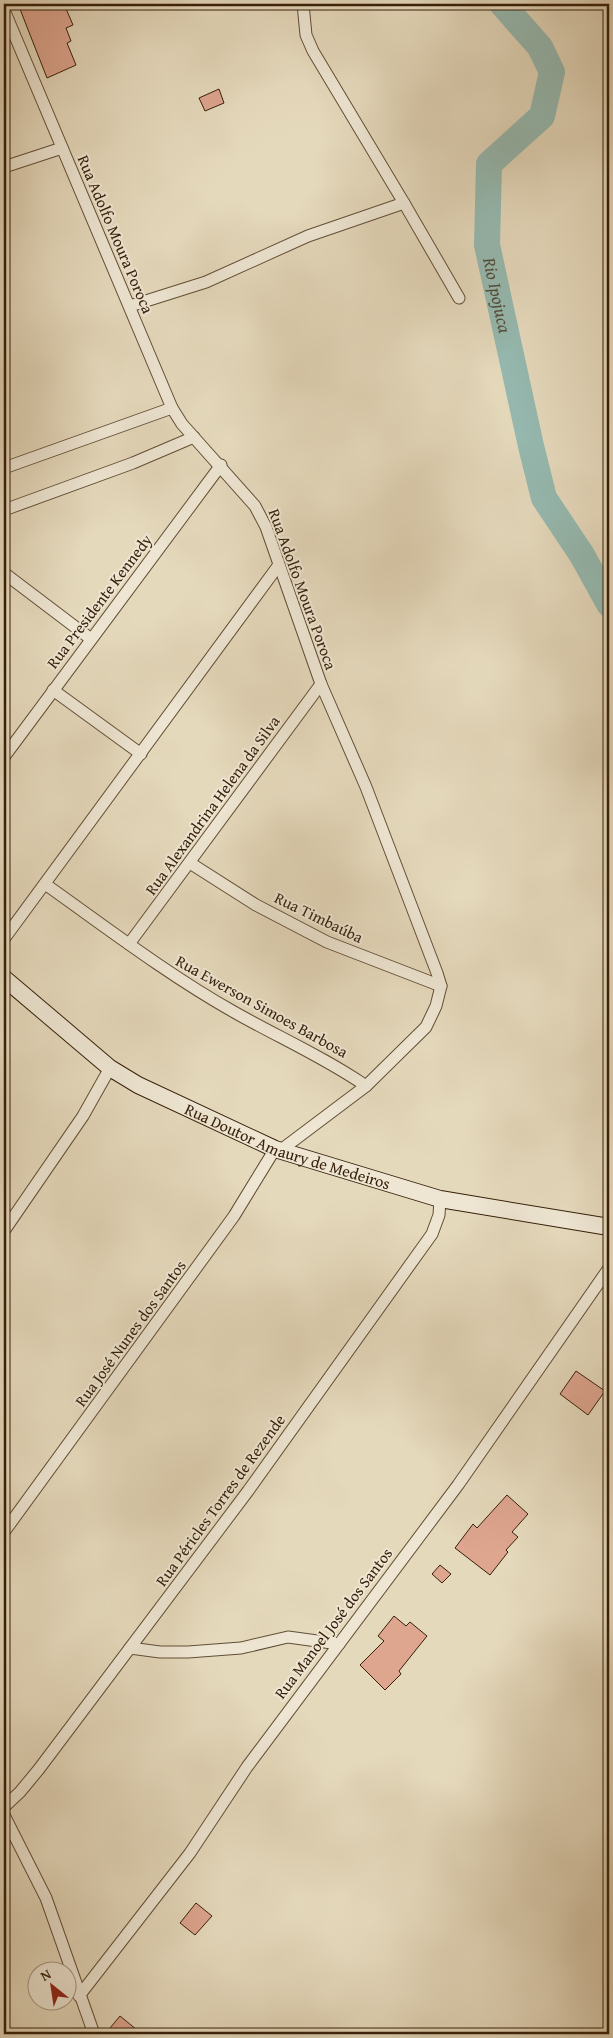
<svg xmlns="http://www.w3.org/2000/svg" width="613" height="2038" font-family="'Gentium Book Plus',serif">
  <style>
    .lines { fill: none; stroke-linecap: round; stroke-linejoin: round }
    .river { stroke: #96bab1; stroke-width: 26 }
    .building { fill: #dea58f; stroke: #361f09 }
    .street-casing { stroke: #624e36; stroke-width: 13 }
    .secondary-casing { stroke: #361f09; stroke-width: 18 }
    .street { stroke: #eee6d3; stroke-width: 11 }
    .secondary { stroke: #eee6d3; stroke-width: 16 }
    .labels { text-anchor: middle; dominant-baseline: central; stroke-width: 4; stroke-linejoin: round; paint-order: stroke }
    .street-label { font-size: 16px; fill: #361f09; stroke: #eee6d3 }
    .water-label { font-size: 18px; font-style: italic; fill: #534e3b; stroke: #eee6d3 }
  </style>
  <rect width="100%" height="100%" fill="#e5d9bc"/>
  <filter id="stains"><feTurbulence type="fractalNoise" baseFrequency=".004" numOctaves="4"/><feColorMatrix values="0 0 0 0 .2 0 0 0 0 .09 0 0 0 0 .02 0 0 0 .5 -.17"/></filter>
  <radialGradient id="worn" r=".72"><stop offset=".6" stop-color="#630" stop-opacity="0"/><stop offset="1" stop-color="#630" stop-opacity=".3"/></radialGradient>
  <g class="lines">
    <path class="river" id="s1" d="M 502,4 L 540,47 L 552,72 L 542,116 L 489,164 L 487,245 L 531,446 L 544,498 L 582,555 L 609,604"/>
  </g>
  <g class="building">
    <polygon points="18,4 64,4 73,25 66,28 71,41 67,43 76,65 47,78"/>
    <polygon points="219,89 224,103 205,111 199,98"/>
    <polygon points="576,1371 605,1391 588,1415 560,1394"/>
    <polygon points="507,1495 528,1514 512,1532 518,1537 506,1550 508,1552 490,1575 455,1548 473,1524 477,1528"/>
    <polygon points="440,1565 451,1574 442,1583 432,1574"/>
    <polygon points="394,1616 406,1626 410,1622 427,1636 399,1671 401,1674 385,1690 360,1665 384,1641 378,1636"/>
    <polygon points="196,1903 212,1916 195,1935 180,1923"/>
    <polygon points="120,2016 142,2034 105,2034"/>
  </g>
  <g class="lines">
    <g class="street-casing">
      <g id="street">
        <polyline points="303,4 306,35 313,51 404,203 459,298"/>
        <polyline points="4,10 172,408 182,424 255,506 266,527 321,684 366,787 437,973 441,986 436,1006 426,1027 366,1086 281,1150"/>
        <polyline points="4,167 62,148"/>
        <polyline points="130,306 206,282 308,236 404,203"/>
        <polyline points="4,468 172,408"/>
        <polyline points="4,510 133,463 194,437"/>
        <polyline points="4,573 91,639"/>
        <polyline points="53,690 141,754"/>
        <polyline points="4,757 221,465"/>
        <polyline points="190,863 256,905 327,942 441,986"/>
        <path d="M 45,884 C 107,928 167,974 234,1012 C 278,1037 324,1057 366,1086"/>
        <polyline points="4,939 278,566"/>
        <polyline points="129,944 321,684"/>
        <polyline points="4,1231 83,1116 110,1068"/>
        <polyline points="4,1532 234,1216 275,1149"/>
        <polyline points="130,1648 160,1652 188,1652 241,1648 288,1637 339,1644"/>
        <polyline points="4,1807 20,1792 39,1769 248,1491 432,1234 439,1215 440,1199"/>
        <polyline points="4,1815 46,1898 94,2034"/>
        <polyline points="79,1996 190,1853 247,1767 458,1485 609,1268"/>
      </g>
    </g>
    <g class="secondary-casing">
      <g id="secondary">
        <path id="s2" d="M 4,978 L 110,1068 L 138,1085 L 275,1149 L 440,1199 L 609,1227"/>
      </g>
    </g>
    <use href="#street" class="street"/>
    <use href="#secondary" class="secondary"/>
  </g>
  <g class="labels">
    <g class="street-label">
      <text transform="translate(116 234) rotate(67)">Rua Adolfo Moura Poroca</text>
      <text transform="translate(303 589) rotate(70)">Rua Adolfo Moura Poroca</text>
      <text transform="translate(99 601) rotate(-53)">Rua Presidente Kennedy</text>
      <text transform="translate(212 805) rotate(-54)">Rua Alexandrina Helena da Silva</text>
      <text transform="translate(319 917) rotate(26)">Rua Timbaúba</text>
      <text transform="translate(262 1006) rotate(29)">Rua Ewerson Simoes Barbosa</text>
      <text stroke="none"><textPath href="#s2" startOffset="334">Rua Doutor Amaury de Medeiros</textPath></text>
      <text transform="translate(130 1333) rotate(-54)">Rua José Nunes dos Santos</text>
      <text transform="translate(220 1500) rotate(-54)">Rua Péricles Torres de Rezende</text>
      <text transform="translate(333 1623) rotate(-53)">Rua Manoel José dos Santos</text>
    </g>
    <g class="water-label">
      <text stroke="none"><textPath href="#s1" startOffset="334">Rio Ipojuca</textPath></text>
    </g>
  </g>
  <rect width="613" height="2038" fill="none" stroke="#e5d9bc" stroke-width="20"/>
  <rect x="5" y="5" width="603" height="2028" fill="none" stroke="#361f09" stroke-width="2.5"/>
  <rect x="10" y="10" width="593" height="2018" fill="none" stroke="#361f09"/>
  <g transform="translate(52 1986) rotate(330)"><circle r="24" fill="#eee6d3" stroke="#a49682"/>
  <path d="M0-4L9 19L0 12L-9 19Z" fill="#8f2418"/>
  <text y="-8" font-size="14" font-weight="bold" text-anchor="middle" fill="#361f09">N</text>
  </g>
  <rect width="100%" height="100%" filter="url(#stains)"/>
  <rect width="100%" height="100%" fill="url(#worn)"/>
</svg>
